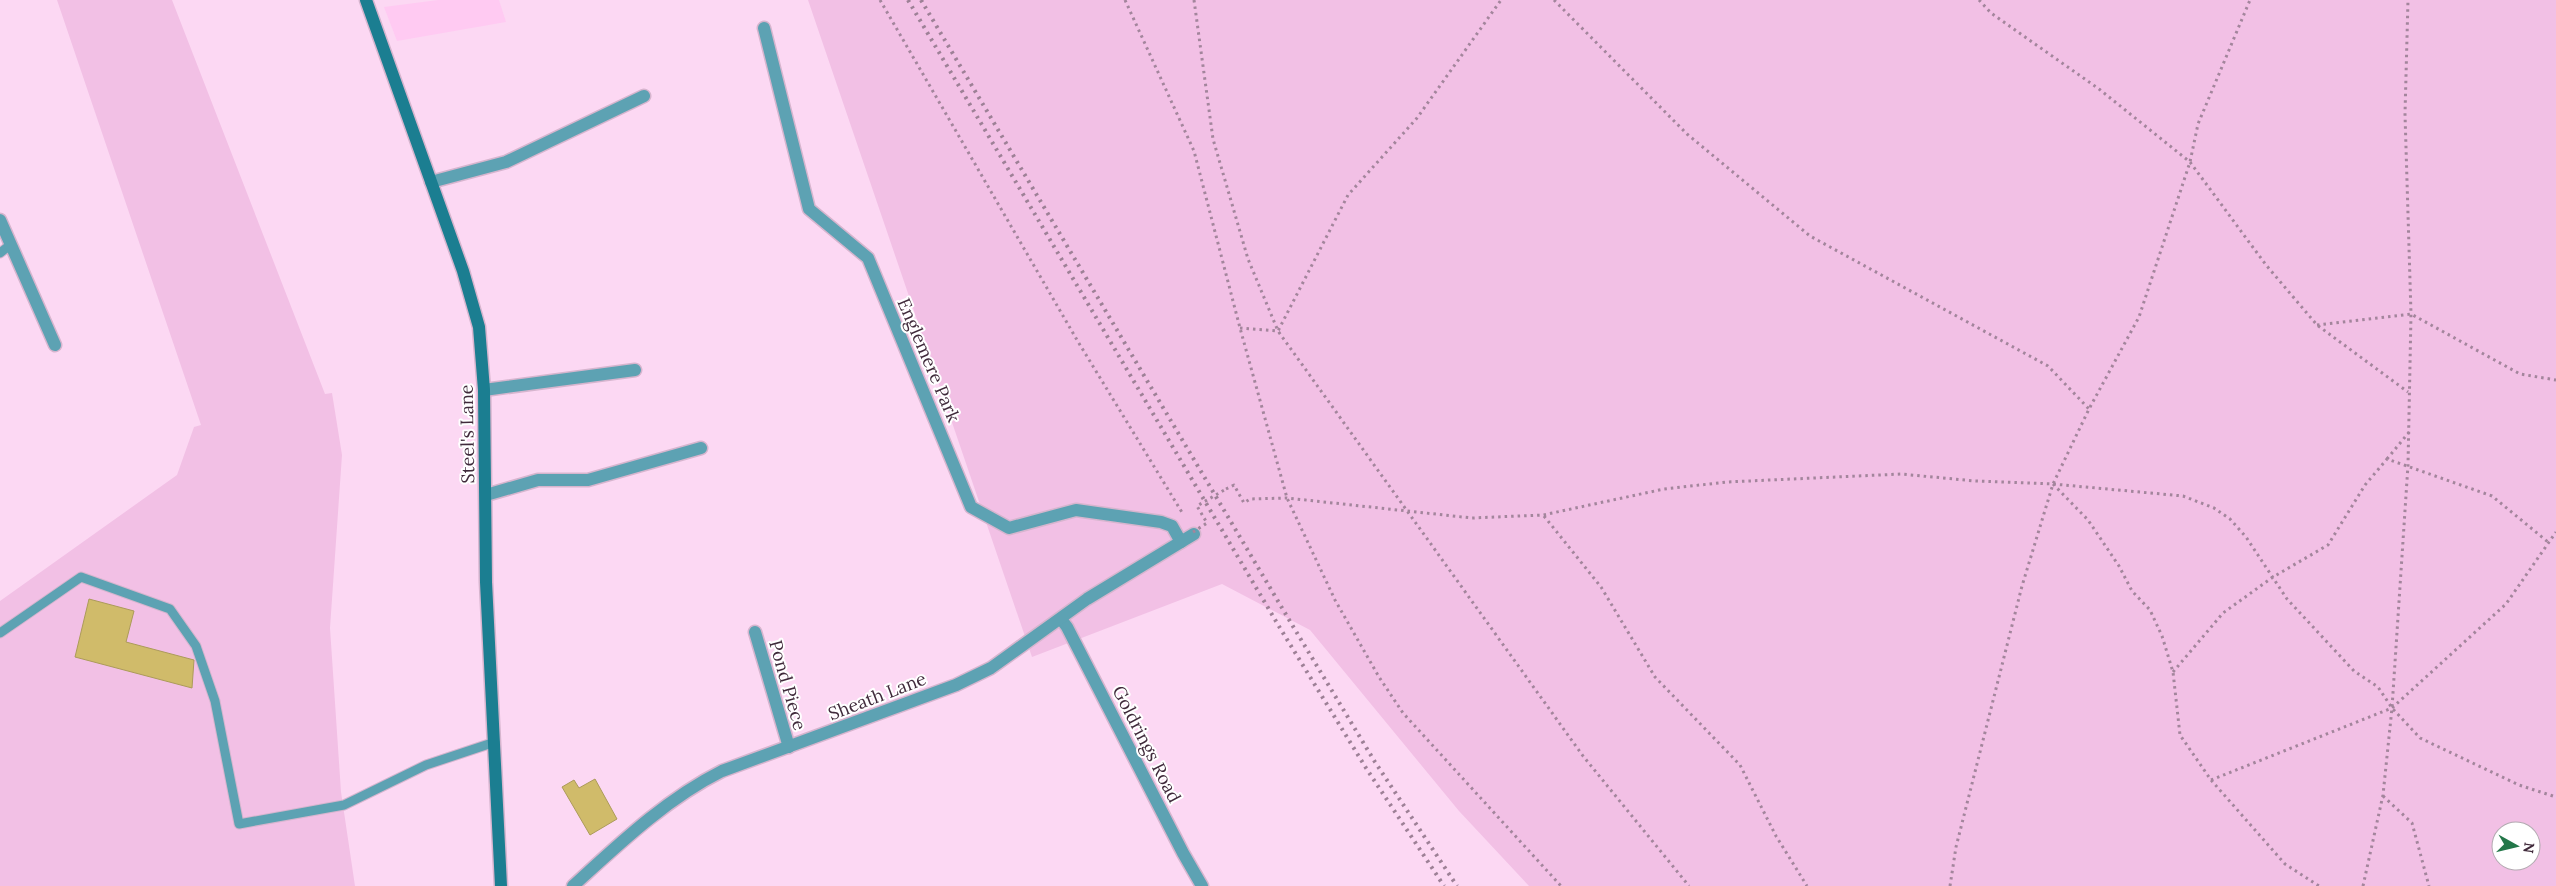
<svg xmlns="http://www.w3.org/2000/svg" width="2556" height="886" font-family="Lora,serif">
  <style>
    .built { fill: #ffcaf2 }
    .green { fill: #f2c0e5; fill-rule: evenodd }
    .building { fill: #d0bb6a; stroke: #ac9b5a }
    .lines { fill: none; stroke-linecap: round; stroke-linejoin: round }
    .lane-casing { stroke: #d6b5ce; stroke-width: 11 }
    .street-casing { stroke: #d6b5ce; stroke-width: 15 }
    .secondary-casing { stroke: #d6b5ce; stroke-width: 15 }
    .path { stroke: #a3859c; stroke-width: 3; stroke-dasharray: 2.5 4; stroke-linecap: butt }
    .lane { stroke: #5da2b3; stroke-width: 9 }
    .street { stroke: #5da2b3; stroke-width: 12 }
    .secondary { stroke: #1b7e91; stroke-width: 12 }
    .rail { stroke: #9d8096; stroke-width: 4; stroke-dasharray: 2.5 5; stroke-linecap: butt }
    .path-bridge { stroke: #a3859c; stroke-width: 3; stroke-dasharray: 2.5 4; stroke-linecap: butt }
    .labels { text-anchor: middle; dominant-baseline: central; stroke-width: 4; stroke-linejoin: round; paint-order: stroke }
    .street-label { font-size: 18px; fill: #402a3b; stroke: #fff }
  </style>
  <rect width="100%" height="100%" fill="#fcd8f3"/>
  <polygon class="built" points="438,0 499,0 506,22 397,41 384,7"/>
  <g class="green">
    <polygon points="57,0 172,0 325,394 332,393 342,455 330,628 341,792 355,886 0,886 0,601 177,475 194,427 201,425"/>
    <path d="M 808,0 L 2556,0 L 2556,886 L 1529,886 L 1459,811 L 1310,630 L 1222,584 L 1032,657 ZM 2501,831 L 2531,831 L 2531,861 L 2501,861 Z"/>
  </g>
  <g class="building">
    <polygon points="89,599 134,611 126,642 194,660 192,688 75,657"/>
    <polygon points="595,779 617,819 590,835 562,787 574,780 579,788"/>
  </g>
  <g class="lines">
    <g class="lane-casing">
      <g id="lane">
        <polyline points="0,253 10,245"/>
        <polyline points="0,633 81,577 170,609 196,646 215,701 239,824 344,805 426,765 495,742"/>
      </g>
    </g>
    <g class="street-casing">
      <g id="street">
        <polyline points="764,28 809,209 868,258 971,507 1009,528 1076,510 1161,522 1172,526 1181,542"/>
        <polyline points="431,182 506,162 644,96"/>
        <polyline points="0,220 55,345"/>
        <polyline points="484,390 635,370"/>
        <polyline points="486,495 538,480 588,480 701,448"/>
        <polyline points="1061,619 1067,627 1183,853 1202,886"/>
        <polyline points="755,632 789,747"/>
        <path d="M 573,886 C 619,844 666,799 722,771 L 956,685 L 991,668 L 1087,599 L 1194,534"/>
      </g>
    </g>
    <g class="secondary-casing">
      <polyline id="secondary" points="366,0 463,271 479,327 484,390 486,582 501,886"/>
    </g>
    <g class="path">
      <polyline points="880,0 1077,340 1183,514"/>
      <polyline points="1125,0 1194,151 1240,328 1287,498 1335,600 1379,677 1403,713 1561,886"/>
      <polyline points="1194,0 1213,139 1248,259 1278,331 1583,756 1689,886"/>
      <polyline points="1554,0 1687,134 1810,236 2048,366 2089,409"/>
      <polyline points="1979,0 1991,13 2099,89 2190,162 2266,265 2317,325 2408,392"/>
      <polyline points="2317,325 2411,314 2520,374 2556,380"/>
      <polyline points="1240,328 1278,331 1348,195 1417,118 1501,0"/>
      <polyline points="2387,459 2410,431"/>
      <polyline points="2053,484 2088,520 2119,566 2132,591 2150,610 2162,636 2173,672 2180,735 2211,780 2285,864 2319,886"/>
      <polyline points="1226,489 1234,485 1244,503 1250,499 1287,498 1472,518 1543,515 1664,489 1727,482 1901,474 1975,481 2053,484 2183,496 2214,508 2230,519 2246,537 2287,599 2354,671 2378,687 2392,708 2420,738 2519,785 2556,797"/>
      <polyline points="1544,516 1601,587 1655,677 1740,765 1776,836 1807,886"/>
      <polyline points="2173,672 2223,613 2273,577 2328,545 2365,485 2387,459 2492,496 2548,542"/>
      <polyline points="2211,780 2392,708 2506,604 2556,532"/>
      <polyline points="2383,796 2412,823 2429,886"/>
      <polyline points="1950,886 1956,847 2022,586 2053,484 2089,409 2139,317 2190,162 2198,124 2250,0"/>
      <polyline points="2363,886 2383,795 2392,708 2408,465 2411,314 2405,114 2408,0"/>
    </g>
    <use href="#lane" class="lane"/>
    <use href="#street" class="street"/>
    <use href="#secondary" class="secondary"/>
    <g class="rail">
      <polyline points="908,0 1280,628 1366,768 1444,886"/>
      <polyline points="921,0 1291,623 1375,762 1457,886"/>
    </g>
    <polyline class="path-bridge" points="1193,532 1207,523 1197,506 1226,489"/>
  </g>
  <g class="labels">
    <g class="street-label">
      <text transform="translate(929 360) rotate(67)">Englemere Park</text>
      <text transform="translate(467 434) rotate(-91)">Steel's Lane</text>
      <text transform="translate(788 685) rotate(74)">Pond Piece</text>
      <text transform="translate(877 696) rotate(-21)">Sheath Lane</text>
      <text transform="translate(1147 744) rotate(63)">Goldrings Road</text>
    </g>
  </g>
  <g transform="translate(2516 846) rotate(98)"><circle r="24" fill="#ffffff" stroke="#b3aab1"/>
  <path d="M0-4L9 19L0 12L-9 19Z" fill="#237749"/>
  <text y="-8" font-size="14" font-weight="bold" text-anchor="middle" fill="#402a3b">N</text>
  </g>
</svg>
